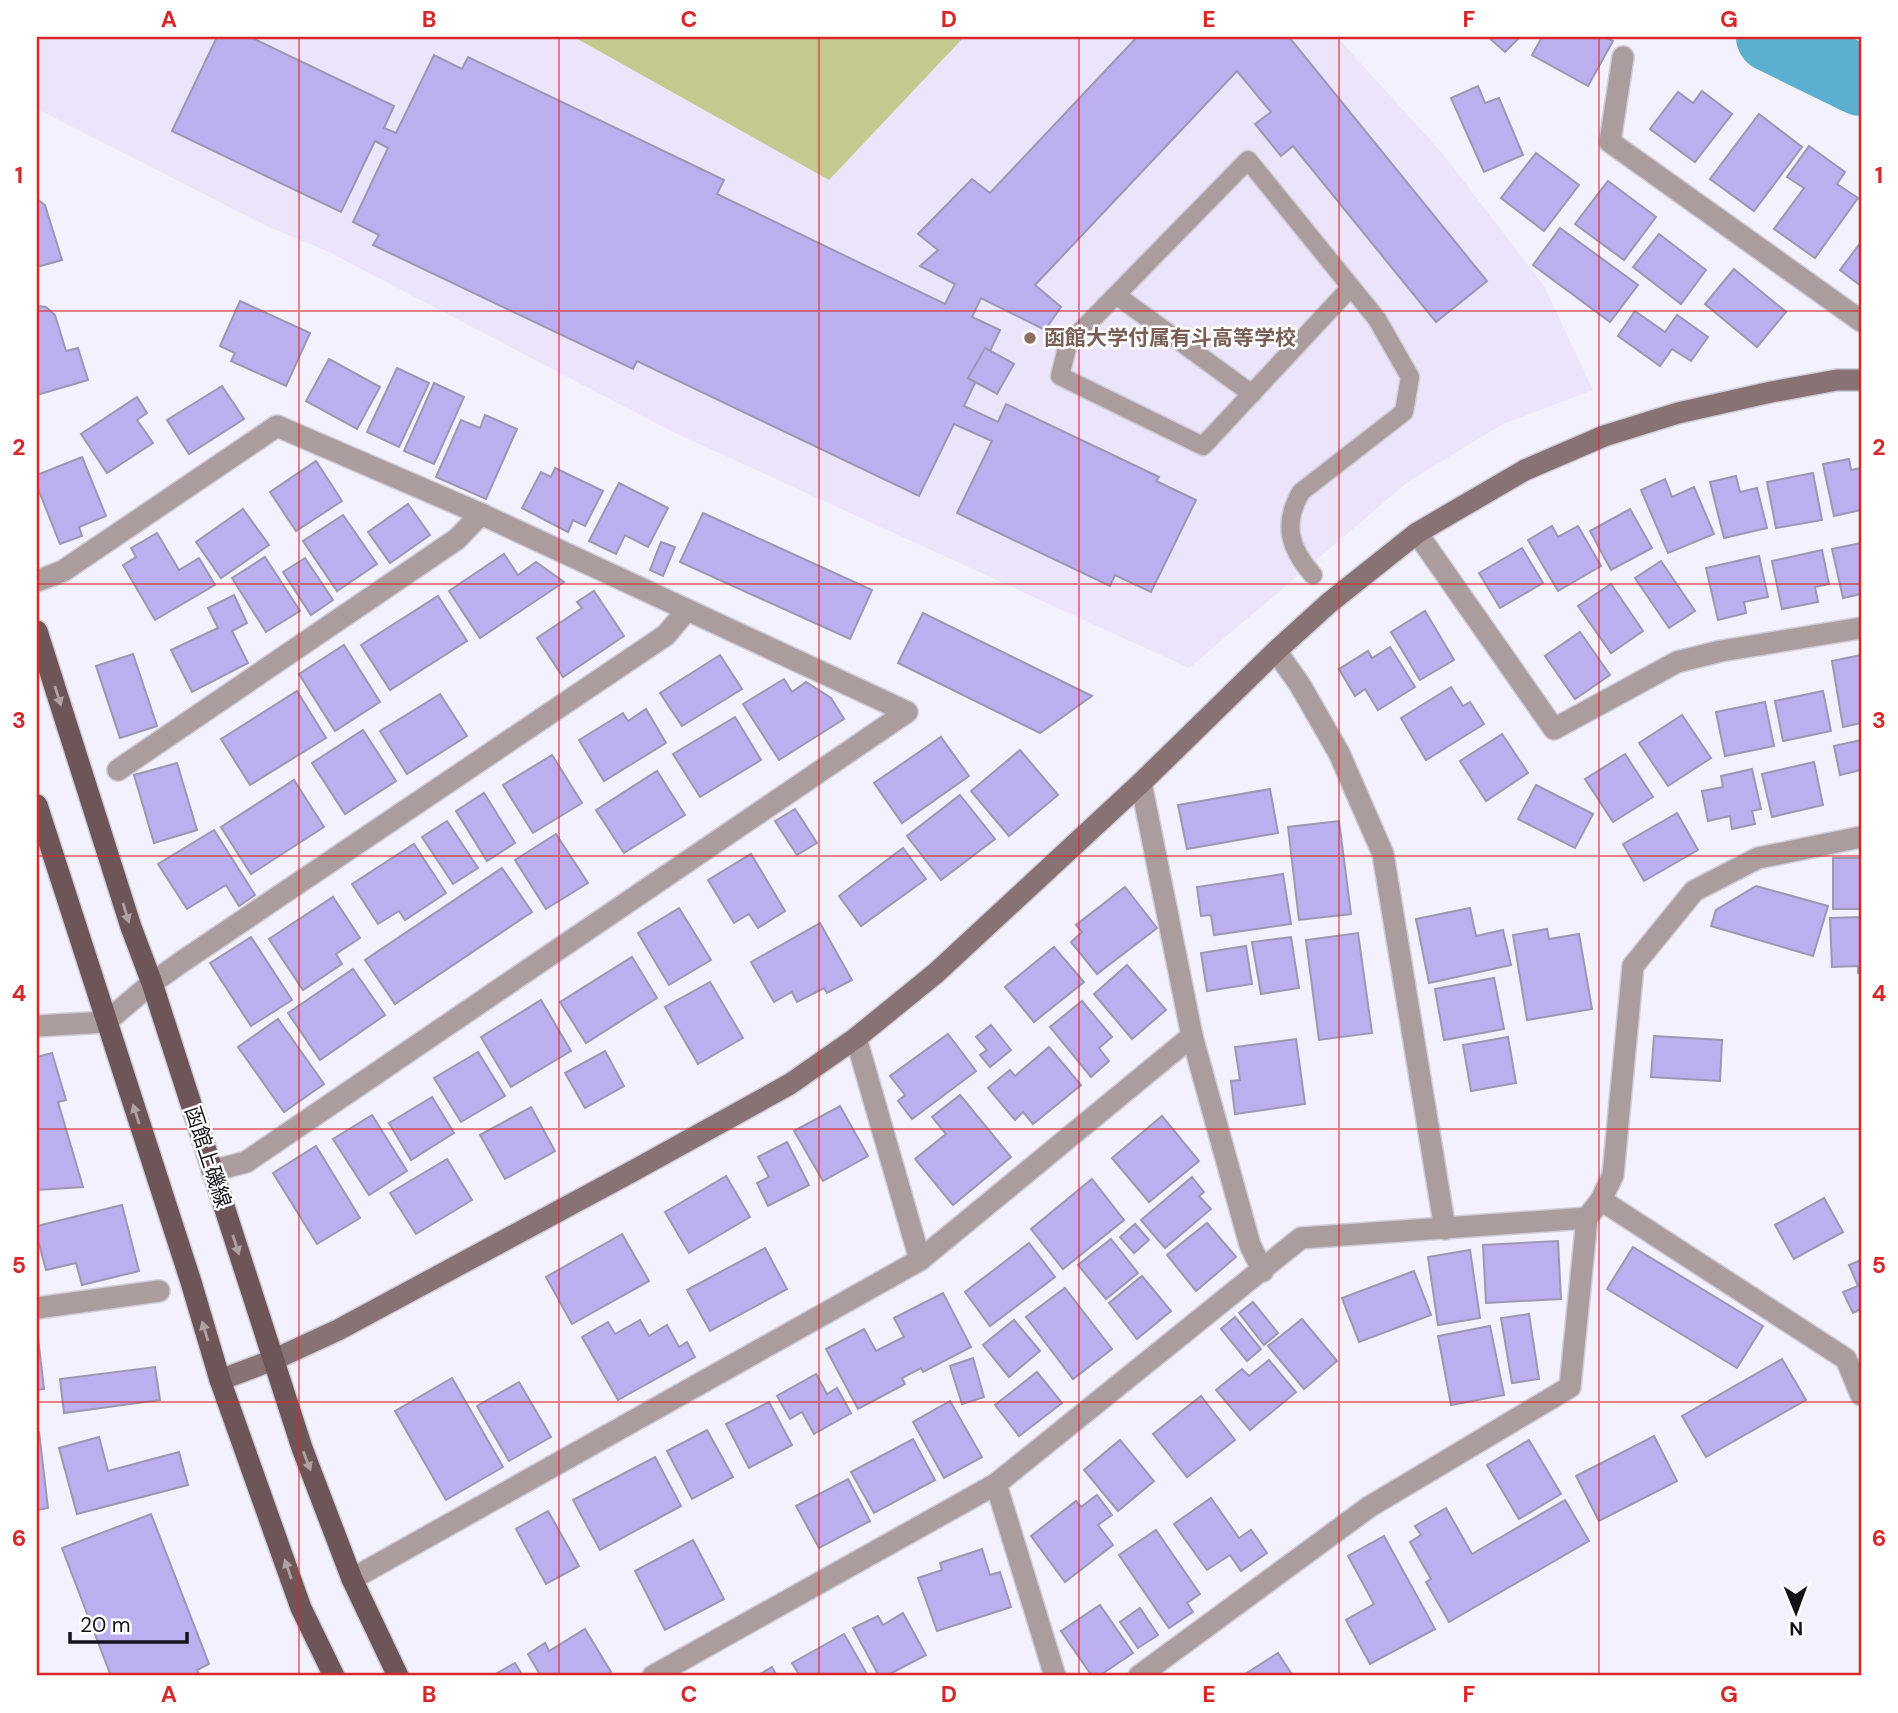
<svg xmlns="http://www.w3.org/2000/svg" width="1898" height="1713" font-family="'DM Sans','Noto Sans JP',sans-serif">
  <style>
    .education { fill: #ece4fa }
    .green { fill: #c4ca8f }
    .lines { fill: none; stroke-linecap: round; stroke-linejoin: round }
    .river { stroke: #5cafce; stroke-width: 70 }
    .building { fill: #bcaff0; stroke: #9c97b2; stroke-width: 2 }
    .lane-casing { stroke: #cfcdd9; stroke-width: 21 }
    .street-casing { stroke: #cfcdd9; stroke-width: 24 }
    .secondary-casing { stroke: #cfcdd9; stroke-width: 24 }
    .primary-casing { stroke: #cfcdd9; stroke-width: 24 }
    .lane { stroke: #ab9c9d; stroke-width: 18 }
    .street { stroke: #ab9c9d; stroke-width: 21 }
    .secondary { stroke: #887274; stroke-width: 21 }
    .primary { stroke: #6e5557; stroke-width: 21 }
    .oneway { fill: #afa2a3 }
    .grid { fill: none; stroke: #d62828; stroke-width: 2; stroke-opacity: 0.55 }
    .education-dot { fill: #8d6e63; stroke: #fff; stroke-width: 2.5 }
    .labels { text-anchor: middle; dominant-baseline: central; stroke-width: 5; stroke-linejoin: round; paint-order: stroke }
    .education-label { font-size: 21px; font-weight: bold; fill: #785e54; stroke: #fff; text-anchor: start }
    .street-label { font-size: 21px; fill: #14121b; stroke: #fff }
    .neatline { fill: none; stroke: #d62828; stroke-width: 2.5 }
    .grid-label { font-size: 23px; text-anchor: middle; font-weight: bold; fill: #d62828 }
  </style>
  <rect width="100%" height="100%" fill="#f3f1fd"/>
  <polygon class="education" points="37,37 1337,37 1442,153 1544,286 1593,390 1503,424 1409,481 1189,668 673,432 327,251 269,227 37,109"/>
  <polygon class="green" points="574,37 964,37 829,180"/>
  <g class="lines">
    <polyline class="river" points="1771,37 1861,81"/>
  </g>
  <g class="building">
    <polygon points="217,37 250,37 394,106 384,128 396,133 434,55 462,69 468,57 724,180 717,194 945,304 955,284 920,266 938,250 918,234 972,179 990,193 1137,37 1289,37 1487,281 1436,322 1293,146 1281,156 1255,124 1271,112 1237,71 1035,285 1061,307 1045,330 981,298 972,317 1000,330 964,406 998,422 1006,404 1159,477 1156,481 1196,500 1151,592 1115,575 1110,586 957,513 992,441 954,424 919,496 637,361 633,369 373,245 379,235 353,222 388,148 375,141 341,212 172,131"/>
    <polygon points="1488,37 1520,37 1505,52"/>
    <polygon points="1542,37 1605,37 1613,41 1588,86 1532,55"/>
    <polygon points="1478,86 1485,103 1499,98 1523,155 1484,172 1451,98"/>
    <polygon points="1702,91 1732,114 1695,162 1650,129 1678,92 1693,103"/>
    <polygon points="1759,114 1802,147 1754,211 1710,179"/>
    <polygon points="1809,146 1845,172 1837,184 1858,198 1815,258 1774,229 1804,188 1787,177"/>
    <polygon points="1536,153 1579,185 1544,231 1501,198"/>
    <polygon points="1608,181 1656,217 1624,260 1575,224"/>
    <polygon points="37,199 45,205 62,260 37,267"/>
    <polygon points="1560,228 1638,285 1610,322 1533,265"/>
    <polygon points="1659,234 1706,270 1681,304 1633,267"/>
    <polygon points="1861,242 1861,286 1840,270"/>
    <polygon points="1734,269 1786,312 1757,347 1705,304"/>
    <polygon points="240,301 310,333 286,386 231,361 235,353 220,346"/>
    <polygon points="37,306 46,307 55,315 66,351 78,348 88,380 37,395"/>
    <polygon points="1635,311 1665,332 1677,315 1708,337 1691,361 1672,349 1660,366 1618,336"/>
    <polygon points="985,348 1014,364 997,394 968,378"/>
    <polygon points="329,359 380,387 357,429 306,401"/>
    <polygon points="397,368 429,383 399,447 367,432"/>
    <polygon points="434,383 464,397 434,464 404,451"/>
    <polygon points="222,386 244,419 189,454 167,420"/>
    <polygon points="137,397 147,413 137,420 153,443 107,473 81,434"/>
    <polygon points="485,415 517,429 486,499 436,477 461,420 480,428"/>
    <polygon points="82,457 106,516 79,527 82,536 60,544 37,486 37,475"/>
    <polygon points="1849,459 1851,470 1861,468 1861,510 1834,516 1823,464"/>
    <polygon points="316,461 342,501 296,531 270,492"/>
    <polygon points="555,468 603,491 585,526 573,520 568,532 522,508 541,472 551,477"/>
    <polygon points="1813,473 1822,520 1776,528 1767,482"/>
    <polygon points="1736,476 1740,492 1757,488 1767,528 1724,538 1710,482"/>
    <polygon points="1665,479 1672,497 1694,487 1714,534 1668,553 1641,490"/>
    <polygon points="619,483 668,508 648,547 625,535 616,554 589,541"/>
    <polygon points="408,504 430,535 390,563 368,532"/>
    <polygon points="243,509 269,545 221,578 196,542"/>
    <polygon points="1630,509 1652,548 1611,570 1590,531"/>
    <polygon points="703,513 872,590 850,639 680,562"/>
    <polygon points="343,515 377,564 337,591 303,541"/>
    <polygon points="1552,526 1558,537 1578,526 1601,566 1558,591 1528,540"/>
    <polygon points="157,533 179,570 199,558 215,585 155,620 123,565 136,557 131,548"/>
    <polygon points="661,542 675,547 663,576 650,570"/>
    <polygon points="1861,543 1861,594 1843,598 1832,549"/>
    <polygon points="1522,548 1543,583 1500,608 1479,573"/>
    <polygon points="1822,550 1829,584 1815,587 1818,602 1782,609 1772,561"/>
    <polygon points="504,554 518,575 536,562 564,582 480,638 449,591"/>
    <polygon points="1759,556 1768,597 1744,602 1746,613 1718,620 1706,568"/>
    <polygon points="265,557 300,611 266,632 232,578"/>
    <polygon points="305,558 333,600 311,615 283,572"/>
    <polygon points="1661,561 1695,611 1669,628 1635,578"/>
    <polygon points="1611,584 1643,631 1611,653 1578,606"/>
    <polygon points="594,591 624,636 563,677 537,638 582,608 577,602"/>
    <polygon points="234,595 247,623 232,631 248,663 192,692 171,650 218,628 208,608"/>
    <polygon points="438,596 467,641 390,690 361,645"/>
    <polygon points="1425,611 1454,660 1420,680 1391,632"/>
    <polygon points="923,613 1092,696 1040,733 898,663"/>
    <polygon points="1580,632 1610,675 1575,699 1545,656"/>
    <polygon points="344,645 380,702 335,731 299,674"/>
    <polygon points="1390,647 1415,687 1378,710 1365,689 1355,696 1339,669 1368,651 1372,658"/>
    <polygon points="133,654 157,726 120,738 96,666"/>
    <polygon points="720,655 742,689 682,726 660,693"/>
    <polygon points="1861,655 1861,723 1843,727 1832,661"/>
    <polygon points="784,679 792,692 806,682 831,698 844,719 779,760 743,704"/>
    <polygon points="1451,687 1463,706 1470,702 1484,724 1426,760 1401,718"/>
    <polygon points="297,691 326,738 250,785 221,739"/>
    <polygon points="1823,691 1831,731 1783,741 1775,701"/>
    <polygon points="440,694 467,736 407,774 380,731"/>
    <polygon points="1765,702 1774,746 1725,756 1716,712"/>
    <polygon points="646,709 666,743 604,781 579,740 623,713 628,721"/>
    <polygon points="1682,715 1711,758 1668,786 1639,743"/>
    <polygon points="735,717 761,760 700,797 673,754"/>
    <polygon points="363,730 396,781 345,814 312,763"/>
    <polygon points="1502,734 1528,773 1486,801 1460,761"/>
    <polygon points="941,737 969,776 902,823 874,783"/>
    <polygon points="1861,740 1861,770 1840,775 1834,746"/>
    <polygon points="1020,750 1058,795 1009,836 971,791"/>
    <polygon points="1625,754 1653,797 1613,822 1585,779"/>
    <polygon points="552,755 582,803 533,833 503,785"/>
    <polygon points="1814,762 1823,805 1772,817 1762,774"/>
    <polygon points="177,763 197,830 154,843 134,775"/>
    <polygon points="1752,769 1761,809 1752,811 1755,824 1732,829 1730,816 1708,821 1702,791 1723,787 1721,776"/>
    <polygon points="657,771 685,815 624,853 596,810"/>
    <polygon points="294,780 324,827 251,874 221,827"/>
    <polygon points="1536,785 1593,814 1575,848 1518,819"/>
    <polygon points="1270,789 1278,833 1187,849 1178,805"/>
    <polygon points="484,793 515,843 487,861 456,811"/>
    <polygon points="960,795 995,839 941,880 907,836"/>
    <polygon points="795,809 817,843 797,855 775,821"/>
    <polygon points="1677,813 1698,850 1644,881 1623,844"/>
    <polygon points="447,821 478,868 453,884 422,837"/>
    <polygon points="1339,821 1351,914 1299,920 1288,827"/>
    <polygon points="214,830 255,895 239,906 226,885 187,909 158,864"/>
    <polygon points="556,834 588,883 546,909 515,860"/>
    <polygon points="414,844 446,893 405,920 399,911 378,924 352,884"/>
    <polygon points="903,848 926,879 861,926 839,896"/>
    <polygon points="751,854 785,911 758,928 749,914 734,923 708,880"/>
    <rect x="1833" y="858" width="28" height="51"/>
    <polygon points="502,868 532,912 395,1004 365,960"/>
    <polygon points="1283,874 1291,924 1214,935 1211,915 1201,916 1197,887"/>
    <polygon points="1756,886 1828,906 1813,956 1711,926 1716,910"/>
    <polygon points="1125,887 1157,928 1097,974 1071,942 1082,932 1076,925"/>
    <polygon points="333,897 360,938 336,954 342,964 303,990 269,939"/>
    <polygon points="679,908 711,960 669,985 638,933"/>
    <polygon points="1470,908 1476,936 1503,930 1511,965 1429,983 1416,919"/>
    <polygon points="1861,917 1861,973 1858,973 1858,966 1832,967 1830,918"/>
    <polygon points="820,923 852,980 827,993 824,988 797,1002 792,992 774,1002 751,962"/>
    <polygon points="1547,929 1549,939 1579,934 1592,1009 1527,1020 1513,935"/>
    <polygon points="1358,933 1372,1033 1319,1040 1306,940"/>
    <polygon points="251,937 292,1000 251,1026 210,963"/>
    <polygon points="1291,937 1299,988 1261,994 1252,942"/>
    <polygon points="1246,946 1252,984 1207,991 1201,953"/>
    <polygon points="1054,947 1084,982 1034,1022 1005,987"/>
    <polygon points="632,957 657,998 586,1043 560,1002"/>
    <polygon points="1127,965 1166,1010 1132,1039 1094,994"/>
    <polygon points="353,969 385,1015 320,1060 288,1013"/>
    <polygon points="1494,978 1504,1029 1444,1040 1435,989"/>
    <polygon points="710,982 743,1038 698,1064 665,1007"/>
    <polygon points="541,1000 571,1051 511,1087 481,1037"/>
    <polygon points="1082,1001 1112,1037 1099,1048 1109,1061 1091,1077 1050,1027"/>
    <polygon points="278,1019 324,1084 284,1112 238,1047"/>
    <polygon points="991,1025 1011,1050 990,1067 980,1055 987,1050 976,1037"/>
    <polygon points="948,1034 976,1071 912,1119 898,1101 905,1095 890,1076"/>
    <polygon points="1654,1036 1722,1040 1720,1081 1651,1077"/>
    <polygon points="1508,1037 1516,1083 1471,1091 1463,1045"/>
    <polygon points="1296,1039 1305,1104 1235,1114 1231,1081 1240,1080 1235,1047"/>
    <polygon points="1049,1047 1081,1085 1033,1124 1023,1112 1015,1120 988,1088 1010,1070 1015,1076"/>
    <polygon points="605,1051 624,1086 585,1108 565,1073"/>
    <polygon points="478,1052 505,1096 461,1122 434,1078"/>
    <polygon points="52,1053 66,1100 58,1102 83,1187 37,1190 37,1057"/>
    <polygon points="960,1095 1011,1157 953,1205 915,1159 946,1134 932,1117"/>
    <polygon points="432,1097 454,1133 411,1160 389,1123"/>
    <polygon points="840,1106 868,1156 823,1181 794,1131"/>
    <polygon points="531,1107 555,1151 505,1179 480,1135"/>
    <polygon points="372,1115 407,1171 369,1195 333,1139"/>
    <polygon points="1162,1116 1199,1161 1149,1202 1112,1158"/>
    <polygon points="787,1142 809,1185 768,1206 757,1183 769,1177 758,1157"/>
    <polygon points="316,1146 360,1218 317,1244 273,1173"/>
    <polygon points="447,1159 472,1200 416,1234 390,1193"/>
    <polygon points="726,1176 750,1217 689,1253 665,1212"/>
    <polygon points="1192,1177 1204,1192 1199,1196 1211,1209 1165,1248 1141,1220"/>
    <polygon points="1092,1179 1124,1220 1063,1269 1031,1229"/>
    <polygon points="1824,1198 1843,1232 1794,1259 1775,1225"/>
    <polygon points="122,1205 139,1271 82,1285 76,1263 46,1270 37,1236 37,1226"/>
    <polygon points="1207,1223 1236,1257 1196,1291 1167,1255"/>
    <polygon points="1135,1224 1149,1240 1134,1253 1120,1237"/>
    <polygon points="622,1234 649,1281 572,1324 546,1277"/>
    <polygon points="1111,1239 1138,1273 1106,1299 1078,1265"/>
    <polygon points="1558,1241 1561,1299 1486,1303 1483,1245"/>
    <polygon points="1029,1243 1055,1277 990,1326 965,1292"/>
    <polygon points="1633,1247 1763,1326 1737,1368 1607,1289"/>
    <polygon points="765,1248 787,1289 710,1331 687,1290"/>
    <polygon points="1470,1250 1480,1318 1438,1325 1428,1257"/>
    <polygon points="1861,1260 1861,1309 1853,1313 1843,1292 1858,1286 1849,1265"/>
    <polygon points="1414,1271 1431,1315 1359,1342 1342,1298"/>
    <polygon points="1142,1276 1171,1311 1137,1339 1109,1303"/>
    <polygon points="1065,1288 1112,1349 1073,1379 1026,1317"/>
    <polygon points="943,1293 971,1347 923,1372 921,1368 902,1378 905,1384 858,1409 826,1349 864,1329 876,1351 904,1337 894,1318"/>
    <polygon points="1253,1302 1278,1333 1264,1345 1239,1313"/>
    <polygon points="1529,1314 1539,1379 1512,1383 1501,1318"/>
    <polygon points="1235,1317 1261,1349 1247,1361 1221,1329"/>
    <polygon points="1302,1319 1337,1361 1304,1389 1268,1346"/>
    <polygon points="640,1320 649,1336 667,1325 679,1347 687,1342 695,1357 618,1400 582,1337 608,1322 615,1334"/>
    <polygon points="1014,1320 1040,1351 1009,1377 983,1345"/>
    <polygon points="1490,1326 1504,1395 1451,1405 1438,1336"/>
    <polygon points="37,1329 44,1389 37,1390"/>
    <polygon points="973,1358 984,1397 962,1404 950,1366"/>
    <polygon points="1782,1359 1806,1400 1706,1457 1682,1416"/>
    <polygon points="1269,1360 1296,1392 1250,1430 1216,1390 1242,1369 1249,1376"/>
    <polygon points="155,1367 160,1400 64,1413 60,1379"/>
    <polygon points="1037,1372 1062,1403 1019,1436 995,1405"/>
    <polygon points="816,1374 827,1394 837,1388 851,1413 814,1434 802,1412 790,1419 777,1396"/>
    <polygon points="452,1378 503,1467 446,1500 395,1411"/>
    <polygon points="519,1382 551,1437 509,1461 477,1406"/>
    <polygon points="1201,1396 1235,1440 1187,1477 1153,1434"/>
    <polygon points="950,1401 982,1457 944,1478 913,1422"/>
    <polygon points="769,1402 792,1445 749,1468 726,1424"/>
    <polygon points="707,1430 733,1477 692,1499 667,1451"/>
    <polygon points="37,1432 39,1432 48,1508 37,1510"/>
    <polygon points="1654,1436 1677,1481 1599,1521 1576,1476"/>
    <polygon points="99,1437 108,1471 179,1452 188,1485 77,1514 59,1448"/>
    <polygon points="913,1439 935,1480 874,1513 851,1472"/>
    <polygon points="1120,1440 1154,1481 1118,1511 1084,1470"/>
    <polygon points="1529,1440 1561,1494 1519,1519 1487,1465"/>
    <polygon points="655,1457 681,1506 600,1550 573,1500"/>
    <polygon points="848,1479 870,1521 819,1548 796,1506"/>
    <polygon points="1097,1495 1112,1515 1098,1525 1113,1545 1065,1582 1031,1536 1076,1501 1081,1507"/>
    <polygon points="1211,1498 1239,1538 1251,1530 1267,1553 1241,1571 1230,1555 1207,1570 1174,1524"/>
    <polygon points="1565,1500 1589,1541 1449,1622 1426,1582 1431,1579 1410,1542 1421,1535 1415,1526 1446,1508 1472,1554"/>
    <polygon points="548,1511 579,1566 546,1584 516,1529"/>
    <polygon points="151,1514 209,1664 197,1670 200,1676 111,1676 62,1548"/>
    <polygon points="1156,1530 1200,1594 1187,1603 1193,1612 1169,1628 1119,1555"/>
    <polygon points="1384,1536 1435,1629 1370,1664 1346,1620 1374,1604 1348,1556"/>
    <polygon points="693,1540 724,1599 665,1630 635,1571"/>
    <polygon points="982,1549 990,1575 1000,1572 1011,1607 937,1631 918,1578 942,1570 940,1563"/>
    <polygon points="1100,1605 1133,1653 1099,1676 1092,1676 1061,1631"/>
    <polygon points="1140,1608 1158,1635 1138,1648 1120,1622"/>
    <polygon points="903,1613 926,1655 886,1676 879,1676 853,1628 878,1616 883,1625"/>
    <polygon points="585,1629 611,1672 604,1676 541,1676 528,1654 545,1643 549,1651"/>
    <polygon points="844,1634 868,1676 800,1676 792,1663"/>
    <polygon points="1278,1653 1293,1676 1242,1676"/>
    <polygon points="515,1663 523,1676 492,1676"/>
    <polygon points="772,1667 777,1676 757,1676"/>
  </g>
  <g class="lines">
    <g class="lane-casing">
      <g id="lane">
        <polyline points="1116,295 1252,394"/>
        <path d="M 1313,575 C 1290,549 1282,525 1301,492 L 1404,412 L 1410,377 L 1377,319 L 1248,160 L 1068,344 L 1060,376 L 1203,446 L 1351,287"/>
      </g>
    </g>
    <g class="street-casing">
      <g id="street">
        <polyline points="1623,57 1610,142 1861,321"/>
        <polyline points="1417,533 1554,729 1677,662 1721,651 1861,628"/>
        <polyline points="37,581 63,571 277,426 481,514 907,712 246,1162 212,1171"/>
        <polyline points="1276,651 1300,685 1339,753 1383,854 1445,1229"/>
        <polyline points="118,770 457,539 481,514"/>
        <polyline points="1141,783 1192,1036 1250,1245 1263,1271"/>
        <polyline points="37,1026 106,1022 152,983 183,961 666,635 687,610"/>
        <polyline points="856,1038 920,1260"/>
        <polyline points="1601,1200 1846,1359 1861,1395"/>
        <polyline points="37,1308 159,1291"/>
        <polyline points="996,1484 1055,1676"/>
        <polyline points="352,1579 920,1260 1192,1036"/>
        <polyline points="653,1676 996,1484 1301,1238 1587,1218"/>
        <polyline points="1139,1676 1369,1507 1570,1387 1587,1218 1601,1200 1613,1175 1633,966 1694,891 1758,858 1861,837"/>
      </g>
    </g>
    <g class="secondary-casing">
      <polyline id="secondary" points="220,1380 273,1360 338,1330 633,1171 790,1084 856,1038 936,973 1141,783 1276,651 1329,603 1417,533 1525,470 1604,436 1678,413 1771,392 1837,380 1861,380"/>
    </g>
    <g class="primary-casing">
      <g id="primary">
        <polyline points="37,631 131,927 152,983 302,1448 352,1579 398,1676"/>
        <polyline points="37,805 191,1282 220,1380 301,1608 334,1676"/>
      </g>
    </g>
    <use href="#lane" class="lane"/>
    <use href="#street" class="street"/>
    <use href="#secondary" class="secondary"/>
    <use href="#primary" class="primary"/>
  </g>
  <defs><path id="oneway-solid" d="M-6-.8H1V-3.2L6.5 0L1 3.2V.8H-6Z" transform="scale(1.75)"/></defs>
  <g class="oneway">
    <use href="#oneway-solid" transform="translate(58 696) rotate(72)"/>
    <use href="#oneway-solid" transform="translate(126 913) rotate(73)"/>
    <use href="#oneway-solid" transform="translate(136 1114) rotate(-108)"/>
    <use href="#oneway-solid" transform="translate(236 1245) rotate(72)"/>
    <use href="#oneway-solid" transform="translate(205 1331) rotate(-107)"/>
    <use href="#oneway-solid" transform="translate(307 1461) rotate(69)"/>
    <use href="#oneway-solid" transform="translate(288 1569) rotate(-109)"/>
  </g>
  <path class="grid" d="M 299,37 L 299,1676M 559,37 L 559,1676M 819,37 L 819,1676M 1079,37 L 1079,1676M 1339,37 L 1339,1676M 1599,37 L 1599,1676M 37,311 L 1861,311M 37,584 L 1861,584M 37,856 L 1861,856M 37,1129 L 1861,1129M 37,1402 L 1861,1402"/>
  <circle class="education-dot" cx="1030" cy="338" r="7"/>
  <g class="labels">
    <g class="education-label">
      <text x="1044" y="338">函館大学付属有斗高等学校</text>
    </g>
    <g class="street-label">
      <text transform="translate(208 1157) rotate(72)">函館上磯線</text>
    </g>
  </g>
  <rect width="1898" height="1713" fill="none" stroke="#ffffff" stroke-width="77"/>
  <g transform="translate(1796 1612) rotate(179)" stroke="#ffffff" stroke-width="5" paint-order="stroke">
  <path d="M0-5L12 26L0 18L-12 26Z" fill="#14121b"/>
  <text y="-10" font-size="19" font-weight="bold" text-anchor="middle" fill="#14121b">N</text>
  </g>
  <path d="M70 1632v10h117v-10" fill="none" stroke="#14121b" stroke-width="3.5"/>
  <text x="80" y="1632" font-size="21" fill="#14121b" stroke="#ffffff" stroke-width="5" paint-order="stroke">20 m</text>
  <rect x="38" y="38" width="1822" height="1636" class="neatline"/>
  <g class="grid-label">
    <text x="169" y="27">A</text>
    <text x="429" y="27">B</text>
    <text x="689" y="27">C</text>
    <text x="949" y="27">D</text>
    <text x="1209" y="27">E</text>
    <text x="1469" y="27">F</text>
    <text x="1729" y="27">G</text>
    <text x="19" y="183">1</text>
    <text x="1879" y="183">1</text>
    <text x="19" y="455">2</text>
    <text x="1879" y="455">2</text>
    <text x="19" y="728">3</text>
    <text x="1879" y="728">3</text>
    <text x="19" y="1001">4</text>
    <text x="1879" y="1001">4</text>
    <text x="19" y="1273">5</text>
    <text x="1879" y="1273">5</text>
    <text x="19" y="1546">6</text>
    <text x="1879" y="1546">6</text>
    <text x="169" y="1702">A</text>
    <text x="429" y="1702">B</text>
    <text x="689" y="1702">C</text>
    <text x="949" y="1702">D</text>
    <text x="1209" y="1702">E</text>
    <text x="1469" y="1702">F</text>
    <text x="1729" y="1702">G</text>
  </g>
</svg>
